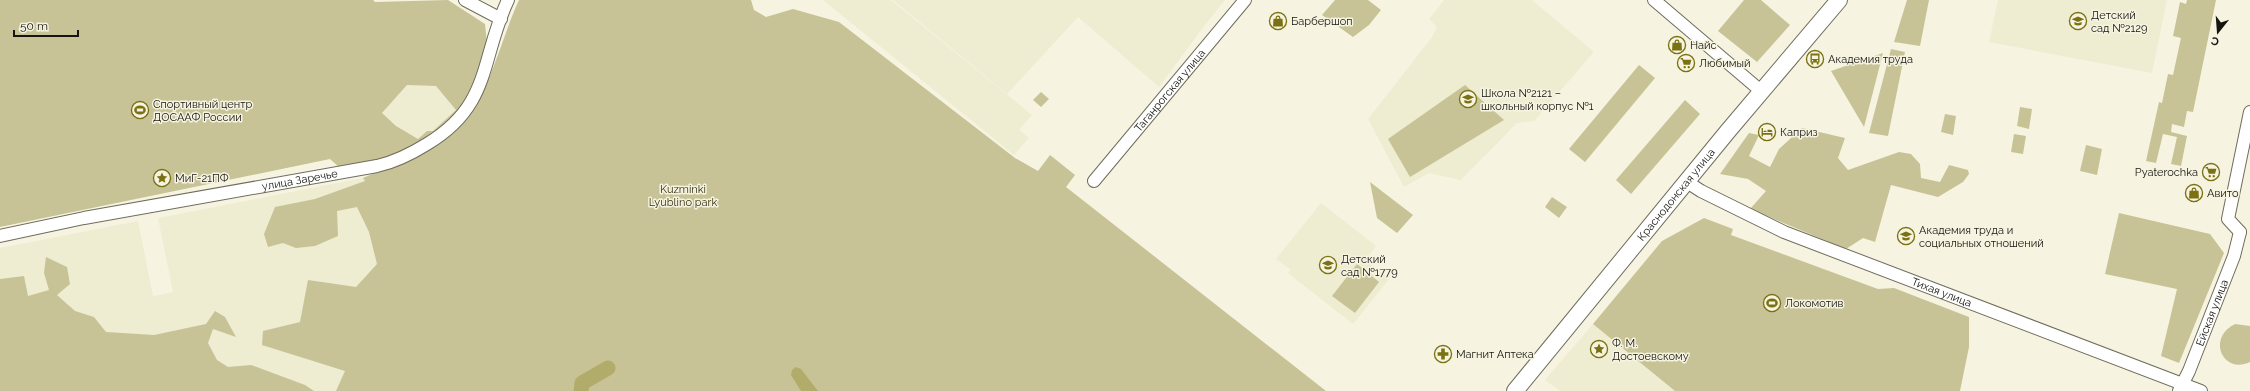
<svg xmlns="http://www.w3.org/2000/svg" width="2250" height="391" font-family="Raleway,sans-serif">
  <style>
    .built { fill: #eeecd1 }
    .green { fill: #c7c396; fill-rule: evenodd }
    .water { fill: #b2ac6b }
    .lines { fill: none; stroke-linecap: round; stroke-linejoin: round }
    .river { stroke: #b2ac6b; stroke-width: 15 }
    .minor-casing { stroke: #6f6d5c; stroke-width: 14 }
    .major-casing { stroke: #6f6d5c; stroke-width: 18 }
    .minor { stroke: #fff; stroke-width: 12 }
    .major { stroke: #fff; stroke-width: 16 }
    .labels { text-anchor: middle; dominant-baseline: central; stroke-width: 3; stroke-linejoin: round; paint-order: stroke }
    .poi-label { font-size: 11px; fill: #15140e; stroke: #f6f4e1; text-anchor: start }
    .street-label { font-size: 11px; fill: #15140e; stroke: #f6f4e1 }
    .park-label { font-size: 11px; fill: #312e11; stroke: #f6f4e1 }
  </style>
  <rect width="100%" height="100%" fill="#f6f4e1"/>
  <g class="built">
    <polygon points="823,0 891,0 1032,115 1019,130 1029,138 1014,155"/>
    <polygon points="893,0 1225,0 1204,26 1159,87 1078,17 1007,94"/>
    <polygon points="1444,0 1532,0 1594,52 1534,121 1517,123 1461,180 1429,173 1404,187 1368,119 1432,37 1437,27 1429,19"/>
    <polygon points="1998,0 2167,0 2152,73 1989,42"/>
    <polygon points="407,85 436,86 456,110 433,132 427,131 418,140 396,126 382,113"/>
    <polygon points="363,178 387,198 386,391 0,391 0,248 138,221 153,296 173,292 158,218"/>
    <polygon points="1321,203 1376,246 1365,260 1389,279 1353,324 1288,273 1291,270 1276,259"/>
    <polygon points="1593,324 1675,391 1560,391 1545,380"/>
  </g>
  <g class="green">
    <path d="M 0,0 L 373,0 L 375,2 L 448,0 L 485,24 L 487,44 L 474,87 L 450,123 L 398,155 L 340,168 L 330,159 L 0,227 ZM 407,85 L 436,86 L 456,110 L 433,131 L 427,131 L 418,139 L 396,126 L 382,113 Z"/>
    <path d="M 519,0 L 751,0 L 754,10 L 766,17 L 793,9 L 839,22 L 1015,158 L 1038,171 L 1050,155 L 1075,175 L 1066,187 L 1326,391 L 336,391 L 345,371 L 262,345 L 263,331 L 300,322 L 308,280 L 356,287 L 377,264 L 369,232 L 357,207 L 337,211 L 338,236 L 315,246 L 296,248 L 283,243 L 268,247 L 264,234 L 275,207 L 315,199 L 365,181 L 363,178 C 386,168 411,159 433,147 C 487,117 495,52 519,0 Z"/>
    <polygon points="1335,0 1368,0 1381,10 1369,25 1353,37 1322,15"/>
    <polygon points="1744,0 1761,0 1790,25 1757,62 1718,31"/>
    <polygon points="1907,0 1929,0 1920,46 1894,42"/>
    <polygon points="2187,0 2216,0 2193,112 2187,111 2184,127 2172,124 2171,132 2187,136 2181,166 2171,164 2177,137 2163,134 2156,163 2146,161 2159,102 2162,103 2168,74 2173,75 2181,38 2173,36 2180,2 2186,4"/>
    <polygon points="1891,49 1905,52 1888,136 1869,133"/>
    <polygon points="1883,53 1864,127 1831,71"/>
    <polygon points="1639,65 1655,78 1585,162 1569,149"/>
    <polygon points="1465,85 1504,120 1410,177 1388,139"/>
    <polygon points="1041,92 1049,99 1041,107 1033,100"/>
    <polygon points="1685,100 1700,114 1631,194 1616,180"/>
    <polygon points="2020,107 2032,109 2029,129 2017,126"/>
    <polygon points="1945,114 1956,116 1953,135 1941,132"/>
    <polygon points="1802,128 1845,138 1838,158 1848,170 1899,152 1911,154 1920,164 1921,178 1940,182 1949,165 1968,170 1969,174 1963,182 1938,197 1891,185 1875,242 1863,238 1846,249 1750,209 1766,191 1748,179 1720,174 1749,133 1759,135 1749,156 1770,167 1779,149"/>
    <polygon points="2014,134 2026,136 2023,154 2011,152"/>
    <polygon points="2086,145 2102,149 2097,175 2080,171"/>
    <polygon points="1370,182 1413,215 1397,233 1377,218"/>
    <polygon points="1552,197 1567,207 1559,218 1545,207"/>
    <polygon points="2119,213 2210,234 2224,253 2179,363 2161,356 2177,289 2105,274"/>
    <polygon points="1704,218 1733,229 1731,235 1878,289 1894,288 1969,317 1969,347 1960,391 1675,391 1593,324 1662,241"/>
    <polygon points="46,257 67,267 70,284 57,295 75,311 94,317 106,332 154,335 206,324 215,311 225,317 236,337 213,329 208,343 217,360 228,367 251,365 305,385 314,391 0,391 0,279 24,276 28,296 49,290 44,273"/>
    <polygon points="1357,264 1379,282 1355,313 1332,296"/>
    <path d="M 2235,324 L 2250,326 L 2250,362 C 2223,375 2206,338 2235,324 Z"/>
  </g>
  <polygon class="water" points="796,367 801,369 818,391 801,391 791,375 792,370"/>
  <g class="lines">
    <polyline class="river" points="581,391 582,383 608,368"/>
    <g class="minor-casing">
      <g id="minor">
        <polyline points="465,0 501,19"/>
        <polyline points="1654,0 1761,91"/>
        <path id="s1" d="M 1094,181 L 1245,0"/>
        <path id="s2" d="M 1687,182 L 1701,191 L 1784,232 L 2201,391"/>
        <polyline points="2240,232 2228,219 2250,112"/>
        <path id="s3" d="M 0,236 L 84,218 L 377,166 C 395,162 411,154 427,144 C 492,105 480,59 508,0"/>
        <path id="s4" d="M 2179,391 L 2189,371 L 2234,256 L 2240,232"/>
      </g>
    </g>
    <g class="major-casing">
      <g id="major">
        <path id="s5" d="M 1515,391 L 1728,131 L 1839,0"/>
      </g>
    </g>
    <use href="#minor" class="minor"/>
    <use href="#major" class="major"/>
  </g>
  <defs>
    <g id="shop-ring" transform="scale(0.9)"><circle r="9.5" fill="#f6f4e1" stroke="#7a7112" stroke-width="1.5"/><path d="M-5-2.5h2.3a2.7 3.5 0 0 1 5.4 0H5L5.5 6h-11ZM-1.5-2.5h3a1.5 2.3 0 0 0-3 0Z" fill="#7a7112"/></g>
    <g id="school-ring" transform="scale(0.9)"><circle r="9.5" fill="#f6f4e1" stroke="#7a7112" stroke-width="1.5"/><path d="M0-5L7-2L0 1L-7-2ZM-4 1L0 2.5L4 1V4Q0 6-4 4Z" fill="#7a7112"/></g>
    <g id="bus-ring" transform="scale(0.9)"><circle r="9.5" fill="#f6f4e1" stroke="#7a7112" stroke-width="1.5"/><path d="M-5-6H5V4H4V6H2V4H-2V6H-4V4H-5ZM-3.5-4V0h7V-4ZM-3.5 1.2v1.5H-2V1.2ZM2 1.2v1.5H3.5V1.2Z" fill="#7a7112"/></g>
    <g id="supermarket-ring" transform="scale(0.9)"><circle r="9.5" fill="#f6f4e1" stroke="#7a7112" stroke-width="1.5"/><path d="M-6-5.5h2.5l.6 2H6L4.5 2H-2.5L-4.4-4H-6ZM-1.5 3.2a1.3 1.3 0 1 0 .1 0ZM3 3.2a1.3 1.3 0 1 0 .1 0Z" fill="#7a7112"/></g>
    <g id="stadium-ring" transform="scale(0.9)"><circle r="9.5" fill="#f6f4e1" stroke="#7a7112" stroke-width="1.5"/><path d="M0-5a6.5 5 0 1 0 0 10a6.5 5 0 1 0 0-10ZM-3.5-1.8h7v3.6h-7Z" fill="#7a7112"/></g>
    <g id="hotel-ring" transform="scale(0.9)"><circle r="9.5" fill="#f6f4e1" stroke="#7a7112" stroke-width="1.5"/><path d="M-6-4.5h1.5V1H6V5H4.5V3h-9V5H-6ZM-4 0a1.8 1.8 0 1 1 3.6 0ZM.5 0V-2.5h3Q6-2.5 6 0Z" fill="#7a7112"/></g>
    <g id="sight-ring" transform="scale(0.9)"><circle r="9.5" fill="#f6f4e1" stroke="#7a7112" stroke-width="1.5"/><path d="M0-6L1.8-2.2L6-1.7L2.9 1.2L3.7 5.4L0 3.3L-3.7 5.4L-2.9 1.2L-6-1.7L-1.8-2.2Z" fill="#7a7112"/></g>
    <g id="university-ring" transform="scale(0.9)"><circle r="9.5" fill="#f6f4e1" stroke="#7a7112" stroke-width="1.5"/><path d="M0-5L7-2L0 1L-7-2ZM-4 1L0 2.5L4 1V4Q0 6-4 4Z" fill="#7a7112"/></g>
    <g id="pharmacy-ring" transform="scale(0.9)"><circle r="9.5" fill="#f6f4e1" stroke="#7a7112" stroke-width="1.5"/><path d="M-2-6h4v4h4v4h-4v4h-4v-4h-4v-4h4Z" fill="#7a7112"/></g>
  </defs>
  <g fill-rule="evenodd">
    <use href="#shop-ring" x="1278" y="21"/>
    <use href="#school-ring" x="2078" y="21"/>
    <use href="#shop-ring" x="1677" y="45"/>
    <use href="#bus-ring" x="1815" y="59"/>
    <use href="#supermarket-ring" x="1686" y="63"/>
    <use href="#school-ring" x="1468" y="99"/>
    <use href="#stadium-ring" x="140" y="110"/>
    <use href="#hotel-ring" x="1767" y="132"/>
    <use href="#supermarket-ring" x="2211" y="172"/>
    <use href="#sight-ring" x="162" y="178"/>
    <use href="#shop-ring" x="2194" y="193"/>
    <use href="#university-ring" x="1906" y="236"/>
    <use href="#school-ring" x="1328" y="265"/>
    <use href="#stadium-ring" x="1772" y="303"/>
    <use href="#sight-ring" x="1599" y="349"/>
    <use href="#pharmacy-ring" x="1443" y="354"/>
  </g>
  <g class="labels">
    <g class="poi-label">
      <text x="2091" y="15">Детский<tspan x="2091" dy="13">сад №2129</tspan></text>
      <text x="1291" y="21">Барбершоп</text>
      <text x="1690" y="45">Найс</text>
      <text x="1828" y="59">Академия труда</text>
      <text x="1699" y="63">Любимый</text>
      <text x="1481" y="93">Школа №2121 –<tspan x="1481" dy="13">школьный корпус №1</tspan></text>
      <text x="153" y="104">Спортивный центр<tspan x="153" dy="13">ДОСААФ России</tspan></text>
      <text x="1780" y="132">Каприз</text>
      <text x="2198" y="172" text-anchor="end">Pyaterochka</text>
      <text x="175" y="178">МиГ-21ПФ</text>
      <text x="2207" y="193">Авито</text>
      <text x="1919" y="230">Академия труда и<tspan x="1919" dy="13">социальных отношений</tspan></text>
      <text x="1341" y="259">Детский<tspan x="1341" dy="13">сад №1779</tspan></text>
      <text x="1785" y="303">Локомотив</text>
      <text x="1612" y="343">Ф. М.<tspan x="1612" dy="13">Достоевскому</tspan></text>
      <text x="1456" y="354">Магнит Аптека</text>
    </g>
    <g class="street-label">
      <text stroke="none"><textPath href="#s1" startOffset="118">Таганрогская улица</textPath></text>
      <text stroke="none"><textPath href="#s3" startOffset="305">улица Заречье</textPath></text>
      <text stroke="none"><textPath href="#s5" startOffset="254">Краснодонская улица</textPath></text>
      <text stroke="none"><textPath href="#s2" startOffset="278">Тихая улица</textPath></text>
      <text stroke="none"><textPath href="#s4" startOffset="85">Ейская улица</textPath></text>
    </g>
    <g class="park-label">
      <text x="683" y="189">Kuzminki<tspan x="683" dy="13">Lyublino park</tspan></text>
    </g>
  </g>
  <g transform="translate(2218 32) rotate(197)" stroke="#f6f4e1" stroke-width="3" paint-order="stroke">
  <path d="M0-3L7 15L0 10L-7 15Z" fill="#15140e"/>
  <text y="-6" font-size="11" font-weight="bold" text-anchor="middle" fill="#15140e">С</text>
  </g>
  <path d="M14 30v6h64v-6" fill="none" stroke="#15140e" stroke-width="2"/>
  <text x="20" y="30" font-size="12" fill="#15140e" stroke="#f6f4e1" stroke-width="3" paint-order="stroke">50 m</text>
</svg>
